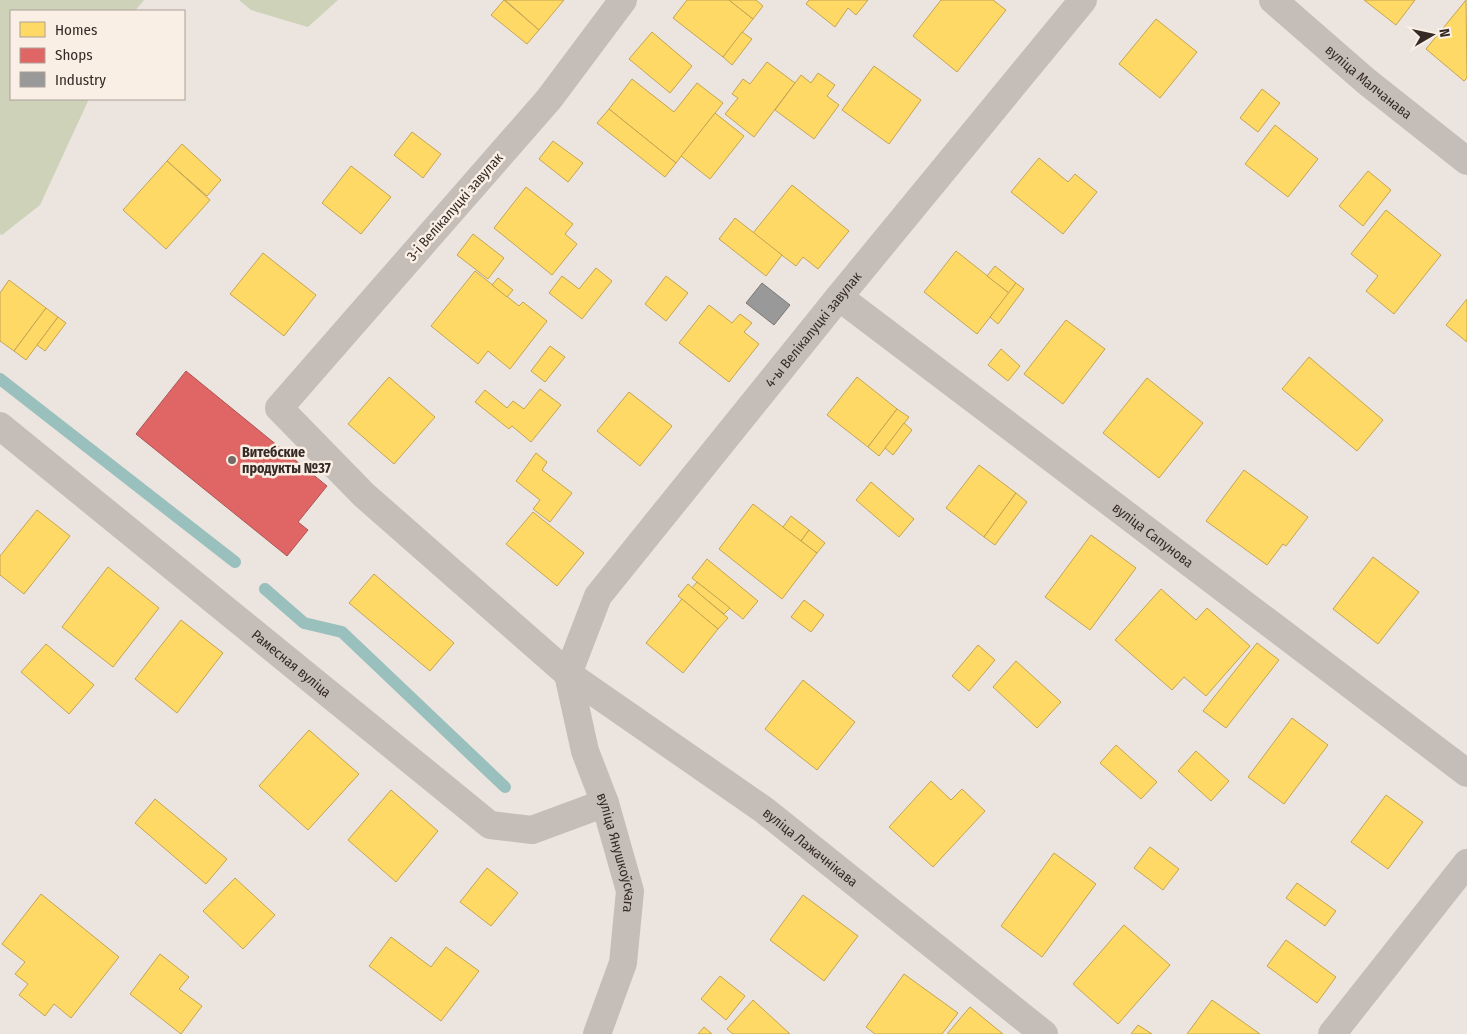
<svg xmlns="http://www.w3.org/2000/svg" width="1467" height="1034" font-family="'Fira Sans Condensed',sans-serif">
  <style>
    .green { fill: #ced2b8 }
    .homes { fill: #ffd966; stroke: #c3a453 }
    .shops { fill: #e06666; stroke: #ad5453 }
    .industry { fill: #999; stroke: #7b7876 }
    .lines { fill: none; stroke-linecap: round; stroke-linejoin: round }
    .stream { stroke: #99c0bd; stroke-width: 12 }
    .street { stroke: #c5bdb8; stroke-width: 28 }
    .poi-dot { fill: #766b67; stroke: #faefe5; stroke-width: 2 }
    .labels { text-anchor: middle; dominant-baseline: central; stroke-width: 5; stroke-linejoin: round; paint-order: stroke }
    .street-label { font-size: 14px; fill: #362a26; stroke: #faefe5 }
    .poi-label { font-size: 14px; font-weight: bold; fill: #362a26; stroke: #faefe5; text-anchor: start }
  </style>
  <rect width="100%" height="100%" fill="#ece5df"/>
  <g class="green">
    <polygon points="0,0 144,0 135,11 11,11 11,99 89,99 40,205 2,235 0,234"/>
    <polygon points="239,0 338,0 308,27 251,10"/>
  </g>
  <g class="homes">
    <polygon points="504,0 539,30 527,44 491,15"/>
    <polygon points="505,0 564,0 539,30"/>
    <polygon points="687,0 729,0 753,19 723,57 673,18"/>
    <polygon points="729,0 756,0 763,6 753,19"/>
    <polygon points="809,0 868,0 856,15 848,8 835,27 806,4"/>
    <polygon points="941,0 993,0 1006,10 957,72 913,36"/>
    <polygon points="1364,0 1415,0 1396,25"/>
    <polygon points="1466,0 1467,78 1464,81 1426,49"/>
    <polygon points="1156,19 1197,52 1160,98 1119,64"/>
    <polygon points="652,32 692,66 670,93 629,59"/>
    <polygon points="742,32 752,39 732,65 723,57"/>
    <polygon points="767,62 795,83 754,137 725,114 738,98 732,94 743,79 750,84"/>
    <polygon points="874,66 921,100 889,144 842,110"/>
    <polygon points="818,73 835,85 827,96 839,105 814,139 775,110 801,75 811,83"/>
    <polygon points="632,79 674,112 697,83 723,103 676,163 609,109"/>
    <polygon points="1262,89 1280,103 1258,132 1240,118"/>
    <polygon points="609,109 676,163 665,177 597,123"/>
    <polygon points="715,113 744,136 710,179 681,156"/>
    <polygon points="1275,125 1318,159 1288,197 1245,164"/>
    <polygon points="412,132 441,154 423,178 394,155"/>
    <polygon points="553,141 583,163 568,182 539,159"/>
    <polygon points="182,144 221,180 207,196 167,161"/>
    <polygon points="1039,158 1068,182 1075,174 1097,192 1063,234 1011,192"/>
    <polygon points="167,161 210,200 166,249 123,210"/>
    <polygon points="351,166 391,197 361,234 322,203"/>
    <polygon points="1368,171 1391,190 1363,226 1339,206"/>
    <polygon points="792,185 849,231 818,269 803,257 796,266 753,233"/>
    <polygon points="526,187 573,224 565,234 577,244 552,275 494,228"/>
    <polygon points="1386,210 1441,255 1394,314 1366,291 1378,276 1351,254"/>
    <polygon points="735,218 782,255 766,276 719,239"/>
    <polygon points="473,234 504,258 488,279 457,255"/>
    <polygon points="956,251 1009,293 977,334 924,292"/>
    <polygon points="263,253 316,295 284,336 230,294"/>
    <polygon points="995,266 1016,283 1009,293 987,276"/>
    <polygon points="596,268 612,281 582,319 549,293 562,276 579,289"/>
    <polygon points="475,271 519,306 523,302 547,321 510,369 488,351 478,364 431,326"/>
    <polygon points="666,276 688,293 666,321 645,304"/>
    <polygon points="498,278 513,290 507,297 492,285"/>
    <polygon points="9,280 46,308 14,351 0,341 0,293"/>
    <polygon points="1016,283 1024,289 998,324 990,317"/>
    <polygon points="1467,299 1467,342 1446,325"/>
    <polygon points="709,305 732,323 740,314 752,323 744,332 759,344 729,382 679,343"/>
    <polygon points="46,308 58,317 26,360 14,351"/>
    <polygon points="58,317 66,323 45,351 37,345"/>
    <polygon points="1066,320 1105,349 1063,404 1024,374"/>
    <polygon points="550,346 565,357 545,382 531,371"/>
    <polygon points="1001,349 1020,366 1008,381 988,365"/>
    <polygon points="1309,357 1383,420 1357,451 1282,389"/>
    <polygon points="389,377 435,417 394,464 348,424"/>
    <polygon points="857,377 897,409 868,447 827,415"/>
    <polygon points="1147,378 1203,423 1159,478 1103,433"/>
    <polygon points="540,389 561,405 531,442 512,426 509,429 475,402 485,390 507,408 513,401 524,409"/>
    <polygon points="629,392 672,426 640,466 597,431"/>
    <polygon points="897,409 909,417 879,456 868,447"/>
    <polygon points="904,423 912,430 893,455 885,448"/>
    <polygon points="536,453 547,462 542,470 572,493 550,522 533,509 540,500 516,481"/>
    <polygon points="979,465 1016,493 984,537 946,508"/>
    <polygon points="1244,470 1308,517 1286,546 1283,544 1267,565 1206,521"/>
    <polygon points="871,482 914,519 899,537 856,500"/>
    <polygon points="1016,493 1027,502 995,545 984,537"/>
    <polygon points="753,504 817,553 782,599 719,549"/>
    <polygon points="37,510 70,536 24,594 0,575 0,556"/>
    <polygon points="533,512 584,553 557,586 506,544"/>
    <polygon points="791,516 809,530 801,541 783,527"/>
    <polygon points="809,530 825,543 817,553 801,541"/>
    <polygon points="1091,535 1136,568 1090,630 1045,597"/>
    <polygon points="1373,557 1419,592 1378,644 1333,609"/>
    <polygon points="707,559 758,601 743,619 692,578"/>
    <polygon points="108,567 159,608 113,667 62,627"/>
    <polygon points="374,574 454,643 430,671 349,603"/>
    <polygon points="697,582 730,608 724,614 692,588"/>
    <polygon points="688,584 728,618 718,629 678,596"/>
    <polygon points="1161,589 1196,620 1207,608 1250,646 1206,696 1184,677 1172,690 1115,640"/>
    <polygon points="682,599 718,629 683,673 646,643"/>
    <polygon points="804,600 824,615 811,632 791,617"/>
    <polygon points="181,620 223,653 177,713 135,679"/>
    <polygon points="1257,643 1279,660 1226,728 1203,711"/>
    <polygon points="46,644 94,685 69,714 21,672"/>
    <polygon points="978,645 995,660 969,691 952,676"/>
    <polygon points="1016,661 1061,702 1037,728 993,687"/>
    <polygon points="803,680 855,722 817,770 765,729"/>
    <polygon points="1292,718 1328,745 1284,804 1248,777"/>
    <polygon points="309,730 359,774 308,830 259,786"/>
    <polygon points="1116,745 1157,782 1141,799 1100,763"/>
    <polygon points="1196,751 1229,781 1211,801 1178,771"/>
    <polygon points="931,781 951,800 962,789 985,811 933,867 889,827"/>
    <polygon points="391,790 438,831 396,882 348,840"/>
    <polygon points="1386,795 1423,822 1388,869 1351,842"/>
    <polygon points="155,799 227,859 206,884 135,823"/>
    <polygon points="1150,847 1179,869 1163,890 1134,868"/>
    <polygon points="1054,853 1096,884 1042,957 1001,926"/>
    <polygon points="487,868 518,893 491,926 460,902"/>
    <polygon points="235,878 275,915 243,949 203,911"/>
    <polygon points="1297,883 1336,911 1325,926 1286,898"/>
    <polygon points="41,894 119,957 71,1018 54,1004 45,1016 19,995 28,984 15,974 25,962 2,944"/>
    <polygon points="803,895 858,936 824,981 770,940"/>
    <polygon points="1124,925 1170,965 1118,1024 1073,984"/>
    <polygon points="391,937 431,967 446,947 479,971 441,1021 369,966"/>
    <polygon points="1286,940 1336,977 1317,1003 1267,966"/>
    <polygon points="160,954 189,977 179,989 202,1006 181,1034 130,994"/>
    <polygon points="904,974 958,1013 942,1034 875,1034 866,1027"/>
    <polygon points="720,976 745,996 726,1020 701,999"/>
    <polygon points="753,1000 790,1034 733,1034 727,1029"/>
    <polygon points="1212,1000 1260,1034 1187,1034"/>
    <polygon points="970,1007 1003,1034 947,1034"/>
    <polygon points="1138,1025 1152,1034 1131,1034"/>
    <polygon points="704,1027 712,1034 698,1034"/>
  </g>
  <polygon class="shops" points="186,371 327,486 298,522 308,530 287,556 136,434"/>
  <polygon class="industry" points="762,283 790,305 774,325 746,303"/>
  <g class="lines">
    <g class="stream">
      <polyline points="0,379 235,562"/>
      <polyline points="265,589 304,623 342,632 505,787"/>
    </g>
    <g class="street">
      <path id="s1" d="M 623,0 L 549,99 L 279,408 L 364,495 L 568,674 L 764,810 L 1044,1034"/>
      <path id="s2" d="M 1273,0 L 1366,81 L 1467,161"/>
      <path id="s3" d="M 839,297 L 1467,773"/>
      <path id="s4" d="M 0,426 L 490,825 L 532,830 L 605,803"/>
      <path id="s5" d="M 568,674 L 598,596 L 839,297 L 1083,0"/>
      <path id="s6" d="M 568,674 L 585,751 L 605,803 L 630,891 L 623,963 L 597,1034"/>
      <polyline points="1332,1034 1467,863"/>
    </g>
  </g>
  <circle class="poi-dot" cx="232" cy="460" r="5"/>
  <g class="labels">
    <g class="street-label">
      <text stroke="none"><textPath href="#s2" startOffset="126">вуліца Малчанава</textPath></text>
      <text transform="translate(455 207) rotate(-49)">3-і Велікалуцкі завулак</text>
      <text stroke="none"><textPath href="#s5" startOffset="426">4-ы Велікалуцкі завулак</textPath></text>
      <text stroke="none"><textPath href="#s3" startOffset="394">вуліца Сапунова</textPath></text>
      <text stroke="none"><textPath href="#s4" startOffset="376">Рамесная вуліца</textPath></text>
      <text stroke="none"><textPath href="#s1" startOffset="1225">вуліца Лажачнікава</textPath></text>
      <text stroke="none"><textPath href="#s6" startOffset="186">вуліца Янушкоўскага</textPath></text>
    </g>
    <g class="poi-label">
      <text x="242" y="452">Витебские<tspan x="242" dy="16">продукты №37</tspan></text>
    </g>
  </g>
  <rect x="10" y="10" width="175" height="90" fill="#faefe5" stroke="#aca099"/>
  <rect x="20" y="22" width="25" height="15" fill="#ffd966" stroke="#aca099"/>
  <text x="55" y="35" font-size="15" fill="#362a26">Homes</text>
  <rect x="20" y="48" width="25" height="15" fill="#e06666" stroke="#aca099"/>
  <text x="55" y="60" font-size="15" fill="#362a26">Shops</text>
  <rect x="20" y="72" width="25" height="15" fill="#999999" stroke="#aca099"/>
  <text x="55" y="85" font-size="15" fill="#362a26">Industry</text>
  <g transform="translate(1432 35) rotate(81)" stroke="#faefe5" stroke-width="4" paint-order="stroke">
  <path d="M0-4L9 19L0 12L-9 19Z" fill="#362a26"/>
  <text y="-8" font-size="14" font-weight="bold" text-anchor="middle" fill="#362a26">N</text>
  </g>
</svg>
